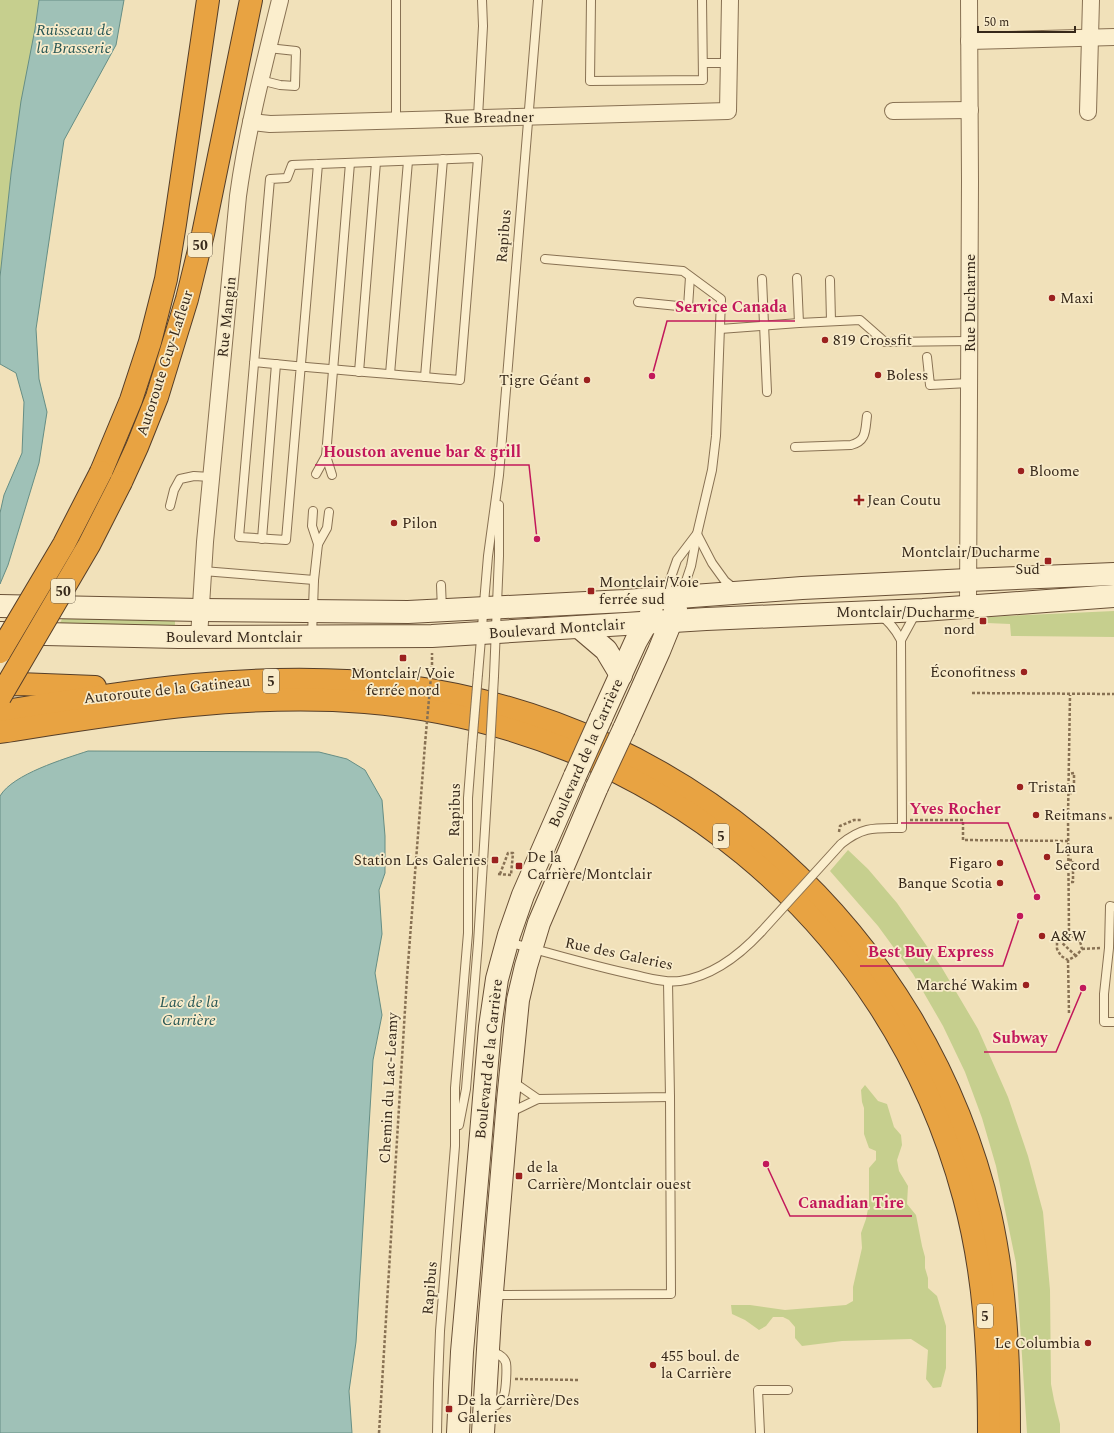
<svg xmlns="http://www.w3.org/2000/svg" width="1114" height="1433" font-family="Spectral,serif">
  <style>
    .green { fill: #c6cf8e }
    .water { fill: #9fc1b7; stroke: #668e85 }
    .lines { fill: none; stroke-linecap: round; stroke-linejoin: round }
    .service-casing { stroke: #887153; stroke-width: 10 }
    .minor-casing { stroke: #887153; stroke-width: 18 }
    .secondary-casing { stroke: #6a5137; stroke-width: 24 }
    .motorway-casing { stroke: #553e29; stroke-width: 24 }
    .path { stroke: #887153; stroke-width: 2.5; stroke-dasharray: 3 2; stroke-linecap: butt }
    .service { stroke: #fbeecd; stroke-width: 8 }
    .minor { stroke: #fbeecd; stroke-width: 16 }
    .secondary { stroke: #fbeecd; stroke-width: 22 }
    .motorway { stroke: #e8a342; stroke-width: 22 }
    .service-bridge-casing { stroke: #887153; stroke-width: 10; stroke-linecap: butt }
    .secondary-bridge-casing { stroke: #6a5137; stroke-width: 24; stroke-linecap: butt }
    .motorway-bridge-casing { stroke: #553e29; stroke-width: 24; stroke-linecap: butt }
    .path-bridge { stroke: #887153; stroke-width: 2.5; stroke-dasharray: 3 2; stroke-linecap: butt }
    .service-bridge { stroke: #fbeecd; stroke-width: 8 }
    .secondary-bridge { stroke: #fbeecd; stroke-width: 22 }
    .motorway-bridge { stroke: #e8a342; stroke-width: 22 }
    .poi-dot { fill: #9b211f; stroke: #f8ebca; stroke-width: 1.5 }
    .labels { text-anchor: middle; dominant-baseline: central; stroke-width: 3.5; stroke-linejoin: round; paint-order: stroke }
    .shield { fill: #f8ebca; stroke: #70624f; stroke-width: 1 }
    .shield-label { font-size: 14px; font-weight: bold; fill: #36281a }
    .street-label { font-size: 15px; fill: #36281a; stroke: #f8ebca }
    .poi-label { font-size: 15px; fill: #36281a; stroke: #f8ebca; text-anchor: start }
    .water-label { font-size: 16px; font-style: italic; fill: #285755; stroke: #f8ebca }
    .leader { fill: none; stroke: #c2185b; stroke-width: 1.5 }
    .callout-dot { fill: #c2185b; stroke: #f8ebca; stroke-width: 1.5 }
    .callout-label { font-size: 16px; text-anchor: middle; font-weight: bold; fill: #c2185b; stroke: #f8ebca; stroke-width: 3.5; stroke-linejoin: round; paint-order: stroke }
  </style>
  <rect width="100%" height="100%" fill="#f1e1ba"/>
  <g class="green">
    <polygon points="0,0 39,0 35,29 11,174 0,277"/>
    <polygon points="1114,611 1114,637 1011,636 1010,624 987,623 986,617"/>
    <polygon points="63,617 175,621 175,628 59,625"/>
    <polygon points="848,850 868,869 897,903 942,968 978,1029 1008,1097 1028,1156 1043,1212 1050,1290 1051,1384 1054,1400 1060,1424 1060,1433 1027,1433 1016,1263 996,1166 982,1118 965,1072 943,1026 913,974 878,926 830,871"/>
    <polygon points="865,1085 878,1101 887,1104 894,1127 901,1135 902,1145 897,1160 899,1171 908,1186 907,1204 916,1215 922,1246 925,1257 925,1268 928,1278 928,1288 937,1296 946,1326 946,1368 941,1387 933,1388 926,1379 928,1350 911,1339 842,1341 802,1346 795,1338 795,1327 789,1320 783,1317 773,1317 766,1326 759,1330 745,1320 732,1314 731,1305 750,1305 785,1310 846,1305 853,1301 853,1287 862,1248 861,1233 866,1219 869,1204 869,1168 876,1160 876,1151 869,1148 864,1134 864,1108 862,1102 861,1090"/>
  </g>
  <g class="water">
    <polygon points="39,0 124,0 116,45 64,140 36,329 39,379 47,412 39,463 8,565 0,584 0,513 4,495 22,453 24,402 16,373 0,364 0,277 11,174 21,101 35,29"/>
    <path d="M 88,751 L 319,752 L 347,759 L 365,770 L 382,800 L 385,836 L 385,873 L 379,890 L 382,934 L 375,973 L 382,1015 L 373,1060 L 356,1342 L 349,1391 L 352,1433 L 0,1433 L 0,796 C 13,774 64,759 88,751 Z"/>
  </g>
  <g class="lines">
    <g class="service-casing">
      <g id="service">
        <polyline points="396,0 396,120"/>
        <polyline points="591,0 590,81 703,80 702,0"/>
        <polyline points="703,63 729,63"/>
        <polyline points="260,80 280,85 295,86 296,51 268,48"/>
        <polyline points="478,117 483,26 482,0"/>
        <polyline points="545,259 683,271 721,299 716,436 712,470 697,534 691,566 681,596"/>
        <polyline points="797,278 799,323"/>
        <polyline points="762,279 767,392"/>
        <polyline points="830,280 831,321"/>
        <polyline points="638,302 688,307 690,277"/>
        <polyline points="720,329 799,323 860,320 885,342 969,341"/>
        <polyline points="927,357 930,385 969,383"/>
        <path d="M 254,362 C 322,369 391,374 460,380 L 478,158 L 292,165 L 287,178 L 270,179 L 239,537 L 286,540 L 318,164"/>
        <polyline points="359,372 376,162"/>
        <polyline points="390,374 408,161"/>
        <polyline points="425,377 443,159"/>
        <path d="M 795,447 L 851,445 C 867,441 865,430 867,416"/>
        <polyline points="326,456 350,163"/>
        <polyline points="316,474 326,456 332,475"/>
        <polyline points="170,506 174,490 180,479 194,476 211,477"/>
        <polyline points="313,511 312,526 318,544"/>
        <polyline points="697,534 712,563 725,581 735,589"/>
        <polyline points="262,539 276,364"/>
        <polyline points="203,571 314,580"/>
        <polyline points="441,585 442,610"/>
        <polyline points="662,595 670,580 677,560 696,535"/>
        <polyline points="312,636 314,580 318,544 327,528 329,512"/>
        <polyline points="901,640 913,618 918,614"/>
        <polyline points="478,674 488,556 499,475 538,0"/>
        <polyline points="494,676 499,556 499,505"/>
        <path d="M 841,844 C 863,826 875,828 902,828 L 901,640 C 896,631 890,621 880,616"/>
        <polyline points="1114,907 1110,906 1109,948 1104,994 1104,1022 1114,1022"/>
        <path d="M 508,942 C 550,953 592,966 635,975 C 649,978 665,983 680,981 C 713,976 740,955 762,931"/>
        <polyline points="512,1081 538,1099"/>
        <polyline points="509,1113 538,1099 670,1097 668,982"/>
        <polyline points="459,1125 466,1089 478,943 490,748"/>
        <polyline points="493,1295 671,1294 670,1097"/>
        <path d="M 485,1406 L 497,1405 C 500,1402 503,1399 504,1395 C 506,1389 507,1369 506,1363 C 504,1356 495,1352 489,1351"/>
        <polyline points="437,1433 438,1383 440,1331 455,1146 455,1088 468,933 468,798 472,746"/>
        <polyline points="760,1433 758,1390 788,1390"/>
      </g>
    </g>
    <g class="minor-casing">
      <g id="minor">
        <polyline points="969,41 1114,37"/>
        <polyline points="893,111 970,110"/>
        <polyline points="1088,112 1091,0"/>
        <polyline points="251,122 270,124 728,111 730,0"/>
        <polyline points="968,607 970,181 969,0"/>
        <path d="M 199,637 L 205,542 L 238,196 C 247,130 264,65 280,0"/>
      </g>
    </g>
    <g class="secondary-casing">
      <g id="secondary">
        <polyline points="0,606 200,610 408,612 625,601 802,588 968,580 1114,574"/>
        <polyline points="579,627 606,650 621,675"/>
        <polyline points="0,633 179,637 432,636 706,619 923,610 1114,596"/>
        <polyline points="601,718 636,641 652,613"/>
        <polyline points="624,729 659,651 676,609"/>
        <polyline points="458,1433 462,1352 480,1146 490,1027 497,979 509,935 523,895 575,776"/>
        <polyline points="483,1433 490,1316 508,1101 518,1000 526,966 539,923 597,787"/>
      </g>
    </g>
    <g class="motorway-casing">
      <g id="motorway">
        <polyline points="101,472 131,400 150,342 166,279 175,224 208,0"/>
        <polyline points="121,482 137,447 157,397 187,299 203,234 251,0"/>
        <polyline points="0,685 19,684 95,687"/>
        <path d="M 0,712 C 133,690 268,669 403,686 C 689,723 924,932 990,1214 C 1006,1286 1009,1359 1009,1433"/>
        <path d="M 0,732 C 121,713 243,692 365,702 C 652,726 889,919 964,1197 C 985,1274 989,1354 989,1433"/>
      </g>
    </g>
    <g class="path">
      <polyline points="432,665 432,653"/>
      <polyline points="972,693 1114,694"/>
      <polyline points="1069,793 1074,793 1074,773 1069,774"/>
      <polyline points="1069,817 1114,818"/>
      <polyline points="910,820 963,820 963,840 1069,841"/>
      <polyline points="839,832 840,826 854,820 861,820"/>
      <polyline points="1069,860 1073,860 1073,882 1069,882"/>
      <polyline points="498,874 511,875"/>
      <polyline points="500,874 508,853 513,853 511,875"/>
      <polyline points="1069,934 1057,942 1057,949 1061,956 1068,960 1076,956 1082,949 1080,941 1069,934 1068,817 1070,695"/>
      <polyline points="1059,940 1076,956"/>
      <polyline points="1082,949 1100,948"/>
      <polyline points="1068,960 1069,1014"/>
      <polyline points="515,1379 579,1380"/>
      <polyline points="379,1433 407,977 425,744"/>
    </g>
    <use href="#service" class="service"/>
    <use href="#minor" class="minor"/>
    <use href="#secondary" class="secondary"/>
    <use href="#motorway" class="motorway"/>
    <g class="service-bridge-casing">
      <g id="service-bridge">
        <polyline points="472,746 478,674"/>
        <polyline points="490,748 494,676"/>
        <polyline points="762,931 841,844"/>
      </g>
    </g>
    <g class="secondary-bridge-casing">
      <g id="secondary-bridge">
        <polyline points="575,776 601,718"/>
        <polyline points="597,787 624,729"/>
      </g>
    </g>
    <g class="motorway-bridge-casing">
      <g id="motorway-bridge">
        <polyline points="0,652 64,544 101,472"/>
        <polyline points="0,697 89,545 121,482"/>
      </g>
    </g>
    <polyline class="path-bridge" points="425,744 432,665"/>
    <use href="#service-bridge" class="service-bridge"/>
    <use href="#secondary-bridge" class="secondary-bridge"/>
    <use href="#motorway-bridge" class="motorway-bridge"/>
  </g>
  <g class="poi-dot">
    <circle cx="1052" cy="298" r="4"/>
    <circle cx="825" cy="340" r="4"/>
    <circle cx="878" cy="375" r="4"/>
    <circle cx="587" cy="380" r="4"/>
    <circle cx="1021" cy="471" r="4"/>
    <path d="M857 494h4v4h4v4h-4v4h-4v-4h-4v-4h4z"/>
    <circle cx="394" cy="523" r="4"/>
    <rect x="1044" y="557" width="8" height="8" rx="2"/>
    <rect x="587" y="587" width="8" height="8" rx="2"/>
    <rect x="979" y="617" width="8" height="8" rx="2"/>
    <rect x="399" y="654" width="8" height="8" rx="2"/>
    <circle cx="1024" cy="672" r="4"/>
    <circle cx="1020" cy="787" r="4"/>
    <circle cx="1036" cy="815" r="4"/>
    <circle cx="1047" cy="857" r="4"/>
    <rect x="491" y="856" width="8" height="8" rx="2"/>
    <circle cx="1000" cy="863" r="4"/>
    <rect x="515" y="862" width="8" height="8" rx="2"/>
    <circle cx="1000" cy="883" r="4"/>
    <circle cx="1042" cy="936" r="4"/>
    <circle cx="1026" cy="985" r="4"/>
    <rect x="515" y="1172" width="8" height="8" rx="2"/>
    <circle cx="1088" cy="1343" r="4"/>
    <circle cx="653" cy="1365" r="4"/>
    <rect x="445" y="1405" width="8" height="8" rx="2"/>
  </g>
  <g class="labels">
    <g class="shield">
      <rect x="188" y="233" width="24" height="24" rx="3"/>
      <rect x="51" y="579" width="24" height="24" rx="3"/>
      <rect x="263" y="669" width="16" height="24" rx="3"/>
      <rect x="713" y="824" width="16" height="24" rx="3"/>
      <rect x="977" y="1304" width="16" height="24" rx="3"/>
    </g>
    <g class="shield-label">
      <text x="200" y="245">50</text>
      <text x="63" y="591">50</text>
      <text x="271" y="681">5</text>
      <text x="721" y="836">5</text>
      <text x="985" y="1316">5</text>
    </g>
    <g class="street-label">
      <text transform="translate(489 118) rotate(-1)">Rue Breadner</text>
      <text transform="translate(504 236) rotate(-85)">Rapibus</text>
      <text transform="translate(970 303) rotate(-90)">Rue Ducharme</text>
      <text transform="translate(227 317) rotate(-84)">Rue Mangin</text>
      <text transform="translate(165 363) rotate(-72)">Autoroute Guy-Lafleur</text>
      <text transform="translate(557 629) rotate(-4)">Boulevard Montclair</text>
      <text x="234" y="637">Boulevard Montclair</text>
      <text transform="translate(167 690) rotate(-6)">Autoroute de la Gatineau</text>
      <text transform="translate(586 753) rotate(-66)">Boulevard de la Carrière</text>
      <text transform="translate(455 810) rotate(-89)">Rapibus</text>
      <text transform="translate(619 954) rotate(12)">Rue des Galeries</text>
      <text transform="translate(489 1059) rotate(-84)">Boulevard de la Carrière</text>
      <text transform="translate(389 1088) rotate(-87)">Chemin du Lac-Leamy</text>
      <text transform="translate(430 1288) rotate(-85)">Rapibus</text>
    </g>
    <g class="poi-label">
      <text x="1060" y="298">Maxi</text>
      <text x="833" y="340">819 Crossfit</text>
      <text x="886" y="375">Boless</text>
      <text x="579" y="380" text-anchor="end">Tigre Géant</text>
      <text x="1029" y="471">Bloome</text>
      <text x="867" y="500">Jean Coutu</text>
      <text x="402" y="523">Pilon</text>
      <text x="1040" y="552" text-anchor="end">Montclair/Ducharme<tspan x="1040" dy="17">Sud</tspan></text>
      <text x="599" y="582">Montclair/Voie<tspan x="599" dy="17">ferrée sud</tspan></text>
      <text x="975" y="612" text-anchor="end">Montclair/Ducharme<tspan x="975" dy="17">nord</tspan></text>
      <text x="1016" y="672" text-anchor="end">Éconofitness</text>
      <text x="403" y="673" text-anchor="middle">Montclair/ Voie<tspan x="403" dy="17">ferrée nord</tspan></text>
      <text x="1028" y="787">Tristan</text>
      <text x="1044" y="815">Reitmans</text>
      <text x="1055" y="848">Laura<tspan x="1055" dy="17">Secord</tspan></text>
      <text x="527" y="857">De la<tspan x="527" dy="17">Carrière/Montclair</tspan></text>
      <text x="487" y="860" text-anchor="end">Station Les Galeries</text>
      <text x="992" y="863" text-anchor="end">Figaro</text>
      <text x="992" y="883" text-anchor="end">Banque Scotia</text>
      <text x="1050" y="936">A&amp;W</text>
      <text x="1018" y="985" text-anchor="end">Marché Wakim</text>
      <text x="527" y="1167">de la<tspan x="527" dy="17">Carrière/Montclair ouest</tspan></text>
      <text x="1080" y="1343" text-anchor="end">Le Columbia</text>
      <text x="661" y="1356">455 boul. de<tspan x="661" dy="17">la Carrière</tspan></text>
      <text x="457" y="1400">De la Carrière/Des<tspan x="457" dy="17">Galeries</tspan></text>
    </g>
    <g class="water-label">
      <text x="74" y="30">Ruisseau de<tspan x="74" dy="18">la Brasserie</tspan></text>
      <text x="189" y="1002">Lac de la<tspan x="189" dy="18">Carrière</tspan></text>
    </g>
  </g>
  <path class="leader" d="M652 376L667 321H795M537 539L529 465H315M1037 897L1008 823H901M1020 916L1003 966H860M1083 988L1056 1052H984M766 1164L790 1216H912"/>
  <g class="callout-dot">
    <circle cx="652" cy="376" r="4"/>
    <circle cx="537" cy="539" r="4"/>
    <circle cx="1037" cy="897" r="4"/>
    <circle cx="1020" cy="916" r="4"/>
    <circle cx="1083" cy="988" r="4"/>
    <circle cx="766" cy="1164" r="4"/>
  </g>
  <g class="callout-label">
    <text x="731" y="312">Service Canada</text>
    <text x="422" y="457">Houston avenue bar &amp; grill</text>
    <text x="955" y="814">Yves Rocher</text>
    <text x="931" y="957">Best Buy Express</text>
    <text x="1020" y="1043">Subway</text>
    <text x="851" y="1208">Canadian Tire</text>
  </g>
  <path d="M978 26v6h97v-6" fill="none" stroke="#36281a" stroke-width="2"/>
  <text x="984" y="26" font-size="12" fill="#36281a" stroke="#f8ebca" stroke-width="3" paint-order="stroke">50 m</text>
</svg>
